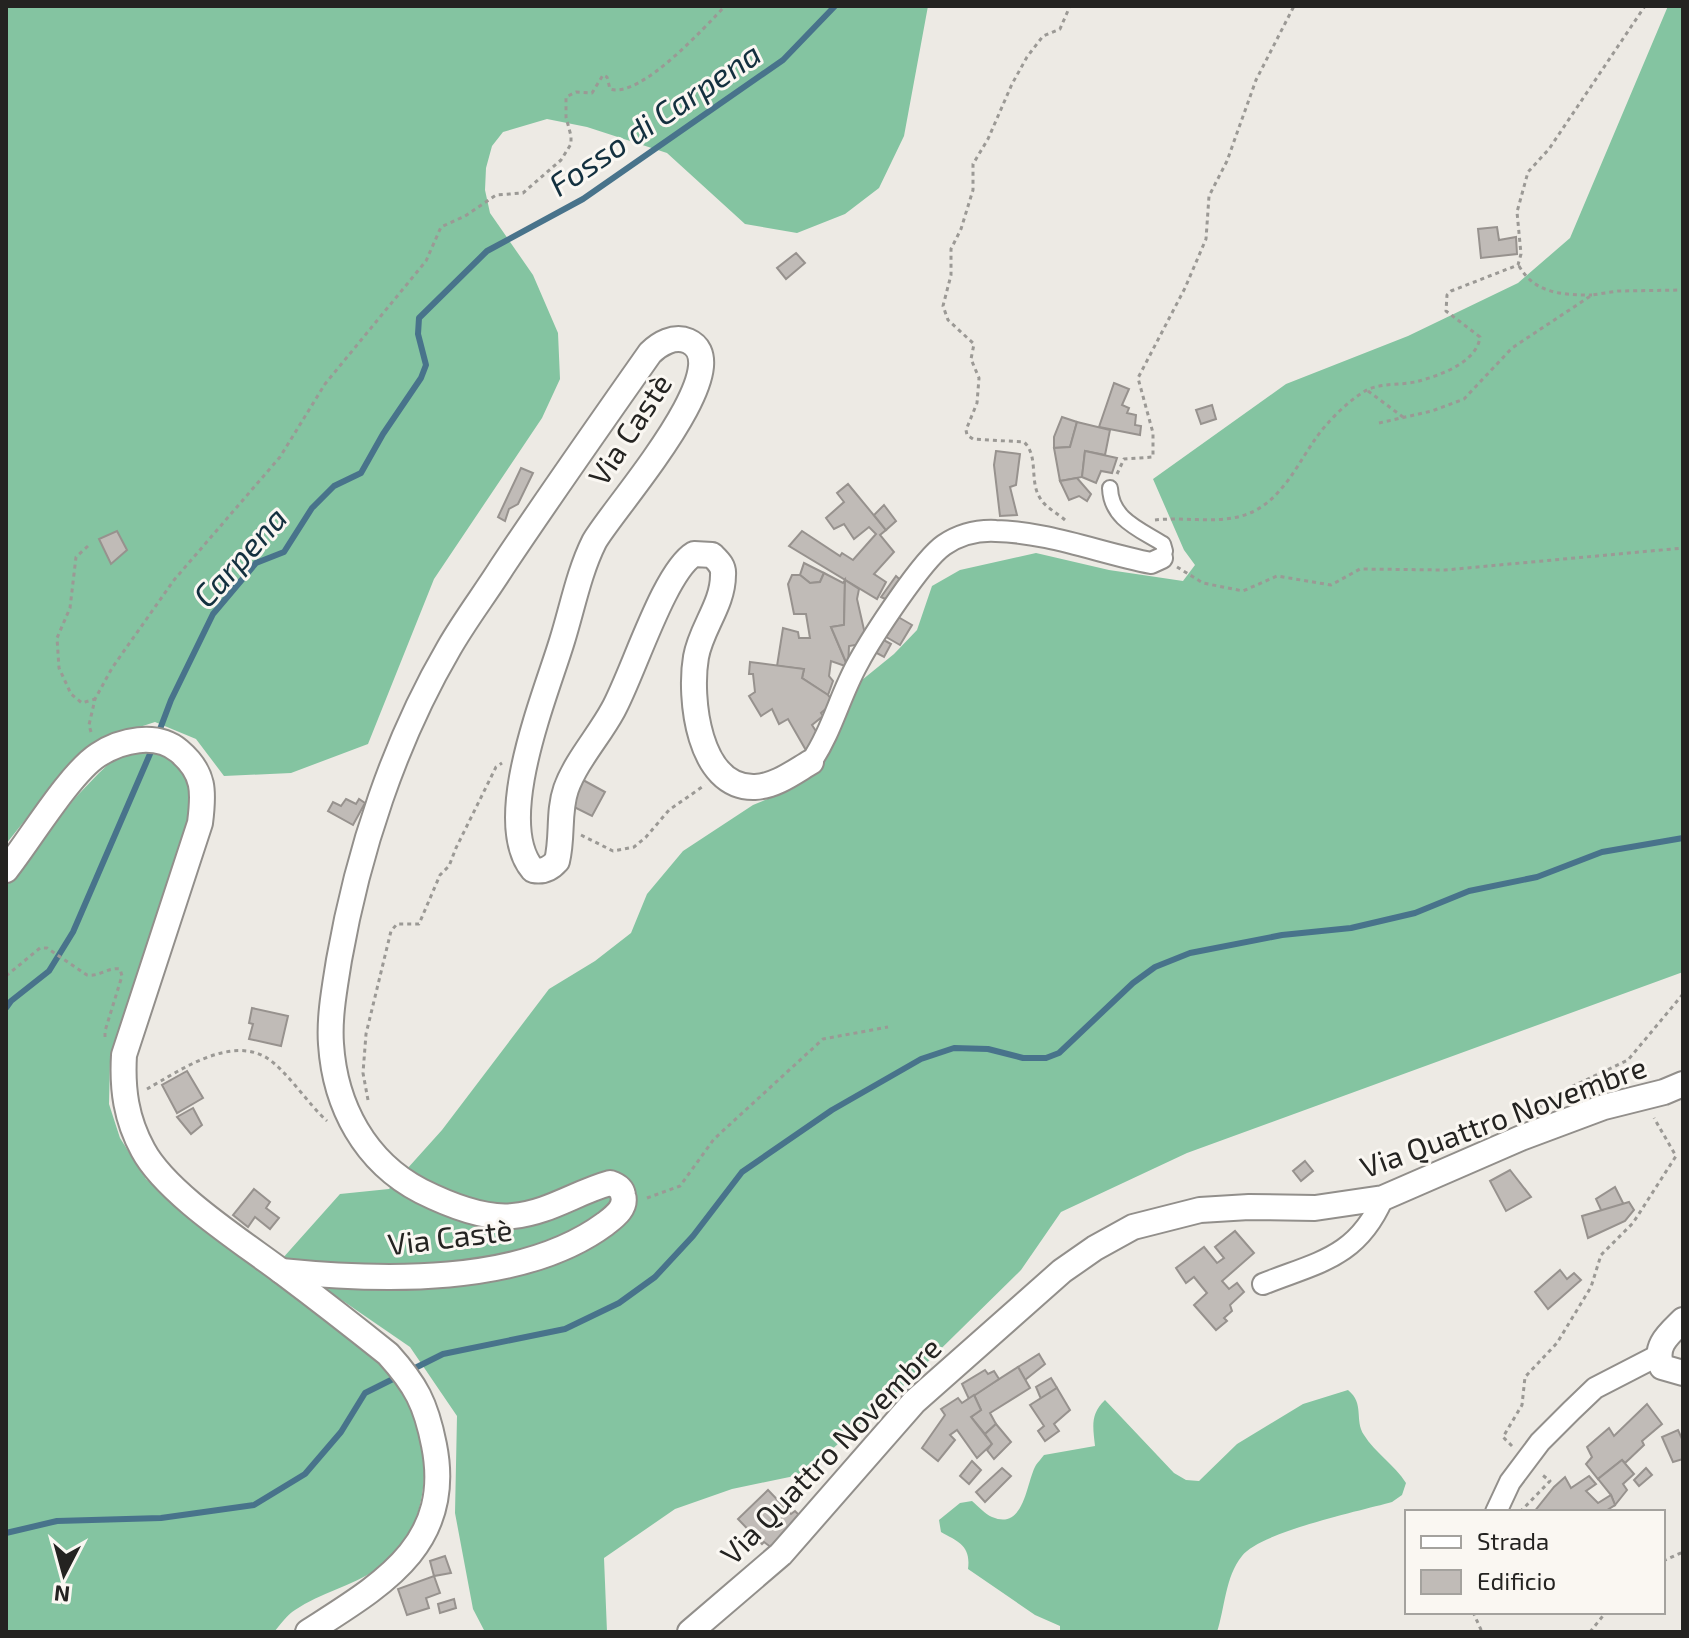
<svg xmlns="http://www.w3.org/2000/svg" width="1689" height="1638" font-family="'Exo 2',sans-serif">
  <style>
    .forest { fill: #84c4a1 }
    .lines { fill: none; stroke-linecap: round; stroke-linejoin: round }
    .stream { stroke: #48738b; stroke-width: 6 }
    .building { fill: #c0bbb7; stroke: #97928e; stroke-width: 2 }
    .pedestrian-casing { stroke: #928f8b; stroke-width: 18 }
    .minor-casing { stroke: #928f8b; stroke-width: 24 }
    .tertiary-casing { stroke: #928f8b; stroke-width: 28 }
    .path { stroke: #9b9995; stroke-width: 3; stroke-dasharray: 4 4; stroke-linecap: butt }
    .pedestrian { stroke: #fff; stroke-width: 14 }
    .minor { stroke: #fff; stroke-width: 20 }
    .tertiary { stroke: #fff; stroke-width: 24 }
    .labels { text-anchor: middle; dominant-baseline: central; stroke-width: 6; stroke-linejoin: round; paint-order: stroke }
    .street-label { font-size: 30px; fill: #242321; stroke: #faf7f2 }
    .water-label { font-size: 32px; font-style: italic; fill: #13303f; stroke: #faf7f2 }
  </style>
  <rect width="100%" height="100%" fill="#edeae4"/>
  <g class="forest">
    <polygon points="6,6 928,6 904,136 879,188 845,214 797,233 745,224 667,153 587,127 547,119 503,132 492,146 486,168 485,190 490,213 533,275 558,333 560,379 542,418 434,579 368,744 291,773 224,776 196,739 155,722 112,736 57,780 6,844"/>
    <polygon points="1668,6 1683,6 1683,972 1187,1153 1061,1212 1021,1270 898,1391 804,1474 732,1489 675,1509 604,1558 607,1632 485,1632 473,1609 455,1513 457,1416 410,1347 282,1259 340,1194 389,1189 442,1130 549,989 595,961 631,933 647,894 683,851 753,805 794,788 822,765 862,680 894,654 917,630 932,586 960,570 1036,553 1109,570 1183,581 1195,565 1184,550 1153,479 1286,384 1408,336 1518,283 1570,238"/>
    <path d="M 144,751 C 149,751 158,749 163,751 C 189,760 191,789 191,811 L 110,1061 L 109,1104 L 120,1138 L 146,1179 L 380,1363 C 392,1378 407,1394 414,1413 C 434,1465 426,1537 377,1569 C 352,1586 320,1593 295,1610 C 287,1615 280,1625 274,1632 L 6,1632 L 6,886 L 75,798 L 99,773 L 116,757 Z"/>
    <path d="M 1348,1390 C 1365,1404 1354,1420 1364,1435 C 1375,1453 1395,1465 1406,1483 L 1402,1495 L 1392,1502 C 1360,1511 1260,1532 1242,1556 C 1225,1577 1225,1608 1217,1632 L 1060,1632 L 1060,1626 L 1035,1615 L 968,1569 C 971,1546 959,1542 941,1532 L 939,1520 L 960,1503 L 972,1501 C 978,1506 985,1514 992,1517 C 1025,1531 1026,1482 1036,1465 C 1038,1462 1041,1459 1044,1455 L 1095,1446 C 1093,1427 1090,1414 1105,1400 L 1174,1473 L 1186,1480 L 1199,1481 L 1237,1444 L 1303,1404 Z"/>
  </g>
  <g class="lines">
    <g class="stream">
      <polyline points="157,737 171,700 213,614 256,563 284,552 312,508 334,486 361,473 383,434 421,378 426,365 418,334 419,318 487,251 583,199 783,60 835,6"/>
      <polyline points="6,1008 11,1001 49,971 73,932 153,747"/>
      <polyline points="409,1371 443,1354 565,1329 619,1303 655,1277 693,1236 742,1172 832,1110 921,1059 954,1048 988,1049 1023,1058 1046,1058 1059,1053 1133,983 1155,967 1190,953 1282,935 1351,928 1415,913 1469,891 1537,877 1602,852 1683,838"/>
      <polyline points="6,1533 57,1521 161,1518 254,1505 305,1474 341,1432 365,1393 399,1376"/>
    </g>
  </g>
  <g class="building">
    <polygon points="1497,227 1499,240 1516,237 1517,254 1481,258 1478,229"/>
    <polygon points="796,253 805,263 786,279 777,268"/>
    <polygon points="1114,383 1129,389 1122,405 1129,408 1127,413 1136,415 1135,425 1141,426 1140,435 1099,427"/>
    <polygon points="1212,405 1216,419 1201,424 1196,410"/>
    <polygon points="1062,417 1077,422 1070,447 1054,448 1054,437"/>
    <polygon points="1077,422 1110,430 1105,455 1085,451 1082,477 1060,481 1054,448 1070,447"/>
    <polygon points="996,451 1020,454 1016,485 1010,487 1017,515 1000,516 994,465"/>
    <polygon points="1085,451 1117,458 1112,473 1101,471 1096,483 1082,477"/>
    <polygon points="521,468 533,473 518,504 509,509 505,521 498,517"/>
    <polygon points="1077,478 1091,494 1087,501 1079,496 1069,500 1060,481"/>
    <polygon points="848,484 886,530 880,535 894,552 874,574 886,582 877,599 789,546 802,531 840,556 842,553 853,560 876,534 869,527 854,539 844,524 834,529 826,518 844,502 837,493"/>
    <polygon points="884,505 896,521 886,530 874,515"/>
    <polygon points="117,531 127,550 111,564 99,539"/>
    <polygon points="804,563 824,573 820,582 810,583 800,575"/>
    <polygon points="824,573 843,583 845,580 844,625 831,627 848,667 831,661 829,676 833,681 828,695 802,678 804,669 777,666 783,628 798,632 799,638 810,638 806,614 794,614 788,584 792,575 800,575 810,583 820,582"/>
    <polygon points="896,576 907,586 894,603 881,597"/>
    <polygon points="845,580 859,589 857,599 867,643 849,646 848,667 831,627 844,625"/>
    <polygon points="893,614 912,625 900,645 881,634"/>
    <polygon points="880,638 891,644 884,657 873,651"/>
    <polygon points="750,662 804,669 802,678 828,695 834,702 821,713 823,716 812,725 823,742 807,752 788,719 779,724 772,709 761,716 749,696 755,692 753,674 749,674"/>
    <polygon points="583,780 605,792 592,816 572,806"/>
    <polygon points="346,799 356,804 359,799 365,803 353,825 328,811 333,802 341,806"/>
    <polygon points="252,1008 288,1016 281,1046 249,1039 253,1024 249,1023"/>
    <polygon points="187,1071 203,1098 177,1113 162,1085"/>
    <polygon points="193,1108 202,1125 191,1134 177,1117"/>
    <polygon points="1305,1161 1313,1171 1301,1181 1293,1171"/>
    <polygon points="1510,1170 1531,1197 1506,1211 1490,1181"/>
    <polygon points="1615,1187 1624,1205 1602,1212 1596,1199"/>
    <polygon points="254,1189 270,1202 266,1208 279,1218 270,1229 255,1217 248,1227 233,1215"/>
    <polygon points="1629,1202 1634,1210 1625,1221 1588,1238 1582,1216"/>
    <polygon points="1235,1231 1254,1253 1222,1281 1229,1289 1237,1283 1244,1292 1230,1305 1232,1311 1224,1318 1227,1321 1216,1330 1194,1305 1207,1293 1194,1277 1186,1283 1176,1268 1204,1247 1217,1263 1224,1258 1215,1247"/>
    <polygon points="1560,1270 1567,1279 1574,1273 1581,1280 1548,1309 1535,1292"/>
    <polygon points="1039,1354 1045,1364 1025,1380 1018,1367"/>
    <polygon points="1018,1367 1030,1388 990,1413 996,1424 985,1434 971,1417 981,1410 974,1395"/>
    <polygon points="985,1370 988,1374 994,1371 999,1379 969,1399 962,1384"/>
    <polygon points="1051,1378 1057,1388 1041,1399 1036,1387"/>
    <polygon points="1057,1388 1070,1410 1054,1424 1059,1431 1045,1441 1038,1431 1044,1426 1030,1405"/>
    <polygon points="974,1395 981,1410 971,1417 992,1444 977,1458 957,1430 950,1435 955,1440 938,1461 922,1448 945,1415 941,1409 958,1398 962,1403"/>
    <polygon points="1647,1404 1662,1424 1642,1441 1644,1445 1625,1463 1622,1460 1598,1479 1586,1464 1592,1457 1587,1447 1609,1428 1614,1436"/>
    <polygon points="996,1424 1011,1442 994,1459 987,1450 992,1444 985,1434"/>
    <polygon points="1678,1430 1683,1441 1683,1459 1673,1462 1662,1437"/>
    <polygon points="1622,1460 1634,1474 1623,1484 1627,1490 1615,1505 1611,1495 1598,1479"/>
    <polygon points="972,1461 981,1470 969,1484 960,1476"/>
    <polygon points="1002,1468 1011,1476 985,1502 976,1492"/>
    <polygon points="1646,1468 1652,1475 1639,1486 1634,1480"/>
    <polygon points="1589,1476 1596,1484 1586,1491 1598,1503 1611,1495 1615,1505 1604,1512 1534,1512 1554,1487 1565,1477 1571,1488"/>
    <polygon points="768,1490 791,1514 795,1511 803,1519 772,1548 764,1542 762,1544 738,1519"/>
    <polygon points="445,1556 451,1573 434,1576 430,1561"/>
    <polygon points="434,1576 440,1593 426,1598 429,1608 407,1615 398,1589"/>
    <polygon points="454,1599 456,1608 440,1613 438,1604"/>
  </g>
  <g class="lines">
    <g class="pedestrian-casing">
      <path id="pedestrian" d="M 1110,488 C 1111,519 1139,529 1163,544 L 1165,551 L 1162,558"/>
    </g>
    <g class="minor-casing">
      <g id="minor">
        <path d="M 811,762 C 832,731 840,695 858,663 C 872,637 922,560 944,545 C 959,535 977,530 996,531 C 1048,532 1100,553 1151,563 L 1162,558"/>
        <path d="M 1263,1284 C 1318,1262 1357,1258 1383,1198"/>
        <polyline points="1496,1512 1510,1482 1540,1442 1571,1411 1595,1388 1659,1355"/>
      </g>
    </g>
    <g class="tertiary-casing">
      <g id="tertiary">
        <path d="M 6,870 C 29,841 70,773 98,755 C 121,740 156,732 179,751 C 205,773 204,792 200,823 L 124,1055 C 122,1089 126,1119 143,1150 C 166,1193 241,1241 281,1271 C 317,1298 353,1326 388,1354 C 416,1385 426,1404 434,1445 C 454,1545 381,1585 308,1632"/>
        <path d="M 281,1271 C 380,1281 521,1286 605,1224 C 614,1217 627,1208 623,1195 C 622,1188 616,1185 610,1183 C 577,1192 548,1213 513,1216 C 484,1219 447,1204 421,1191 C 365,1162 335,1106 331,1044 C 329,1016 335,986 339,960 C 358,852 394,742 449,648 C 465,620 485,594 502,567 C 550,495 600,424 650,353 C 659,344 674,335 688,341 C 743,365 609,513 594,542 C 579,572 572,609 562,641 C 546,694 492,822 533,870 C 543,872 550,869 557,861 C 563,837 558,812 566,789 C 576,761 599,736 613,710 C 633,674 664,572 694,554 L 712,555 C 718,561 724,566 723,575 C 723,605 701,628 696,657 C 689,697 698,789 755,787 C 776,786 794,772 811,762"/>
        <path d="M 1683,1320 C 1669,1334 1653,1346 1662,1367 L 1683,1373"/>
        <polyline points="690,1632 781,1554 914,1402 1062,1271 1095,1248 1133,1227 1200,1210 1249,1207 1315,1208 1383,1198 1521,1138 1604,1107 1664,1092 1683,1084"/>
      </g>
    </g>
    <g class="path">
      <path d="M 1519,266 C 1535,294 1563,295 1592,295"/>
      <polyline points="1368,391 1403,417"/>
      <polyline points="1379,423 1432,411 1464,399 1512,348 1592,295 1618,291 1683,290"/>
      <polyline points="1117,474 1124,459 1153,457 1153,433 1138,378 1185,288 1206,239 1209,196 1227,161 1256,80 1294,6"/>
      <path d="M 1065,520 C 1057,513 1045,507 1040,498 C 1029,481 1039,456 1024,442 L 973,439 L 967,435 L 966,430 L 977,403 L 979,378 L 971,359 L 974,344 L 948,320 L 943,306 L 951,275 L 951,249 L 961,229 L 973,190 L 973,164 L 988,139 L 1012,84 L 1027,57 L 1043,36 L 1060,29 L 1070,6"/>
      <path d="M 1155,520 C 1188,516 1228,527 1258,509 C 1285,493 1299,462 1316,438 C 1327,422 1348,401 1365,391 C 1381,382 1402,386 1419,381 C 1441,375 1477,362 1480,337 L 1446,311 L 1447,295 L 1451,291 L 1518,265 L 1521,254 L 1517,212 L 1528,172 L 1549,149 L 1645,6"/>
      <polyline points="88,546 76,557 70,608 57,638 59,668 71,694 82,703 95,699"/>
      <polyline points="1177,567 1203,583 1243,591 1277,576 1331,585 1360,569 1445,570 1683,548"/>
      <path d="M 91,732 L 89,725 L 95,699 L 112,668 L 174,580 L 280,457 L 325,384 L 426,261 L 441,227 L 465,216 L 496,195 L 523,193 L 561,160 L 571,144 L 571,136 L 566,117 L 566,97 L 576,92 L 592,93 L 603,75 L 607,77 L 610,89 C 640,99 705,27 725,6"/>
      <polyline points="581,835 613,851 634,847 646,837 669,810 705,785"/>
      <path d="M 6,976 L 40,948 L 47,948 L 87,975 C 99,977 108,967 120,969 L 122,976 L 105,1031 L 105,1039"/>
      <path d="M 147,1089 C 179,1071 230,1035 267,1058 C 287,1071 308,1104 327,1121"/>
      <polyline points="368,1100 363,1073 366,1034 391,931 397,924 419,924 440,875 449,866 456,848 496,767 502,763"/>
      <polyline points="1538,1108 1571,1087 1628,1060 1683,994"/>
      <polyline points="647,1198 680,1186 714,1139 823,1039 888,1027"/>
      <polyline points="1512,1446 1503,1437 1522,1405 1525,1377 1557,1343 1591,1287 1601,1255 1633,1223 1676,1156 1654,1118"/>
      <polyline points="1520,1512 1550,1481 1540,1473"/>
      <polyline points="1663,1561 1683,1552"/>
      <polyline points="1473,1612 1482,1632"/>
      <polyline points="1590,1632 1606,1612"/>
    </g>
    <use href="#pedestrian" class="pedestrian"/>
    <use href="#minor" class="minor"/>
    <use href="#tertiary" class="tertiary"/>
  </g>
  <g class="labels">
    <g class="street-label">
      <text transform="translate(629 429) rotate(-57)">Via Castè</text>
      <text transform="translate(1503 1116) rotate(-20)">Via Quattro Novembre</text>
      <text transform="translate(450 1236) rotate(-7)">Via Castè</text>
      <text transform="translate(830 1450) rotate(-46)">Via Quattro Novembre</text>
    </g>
    <g class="water-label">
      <text transform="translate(654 118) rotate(-34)">Fosso di Carpena</text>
      <text transform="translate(239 556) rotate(-48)">Carpena</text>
    </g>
  </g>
  <rect width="1689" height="1638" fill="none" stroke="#242321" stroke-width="16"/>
  <rect x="1405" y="1510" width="260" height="104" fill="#faf7f2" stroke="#a4a29e" stroke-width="2"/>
  <rect x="1421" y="1536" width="40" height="12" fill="#ffffff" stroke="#a4a29e" stroke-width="2"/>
  <text x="1477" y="1550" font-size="24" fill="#242321">Strada</text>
  <rect x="1421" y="1570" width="40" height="24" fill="#c0bbb7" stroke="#a4a29e" stroke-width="2"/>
  <text x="1477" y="1590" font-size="24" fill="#242321">Edificio</text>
  <g transform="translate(64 1574) rotate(186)" stroke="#faf7f2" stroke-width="6" paint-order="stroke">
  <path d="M0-6L14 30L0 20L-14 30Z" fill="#242321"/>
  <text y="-12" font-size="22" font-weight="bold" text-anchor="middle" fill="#242321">N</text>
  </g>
</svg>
